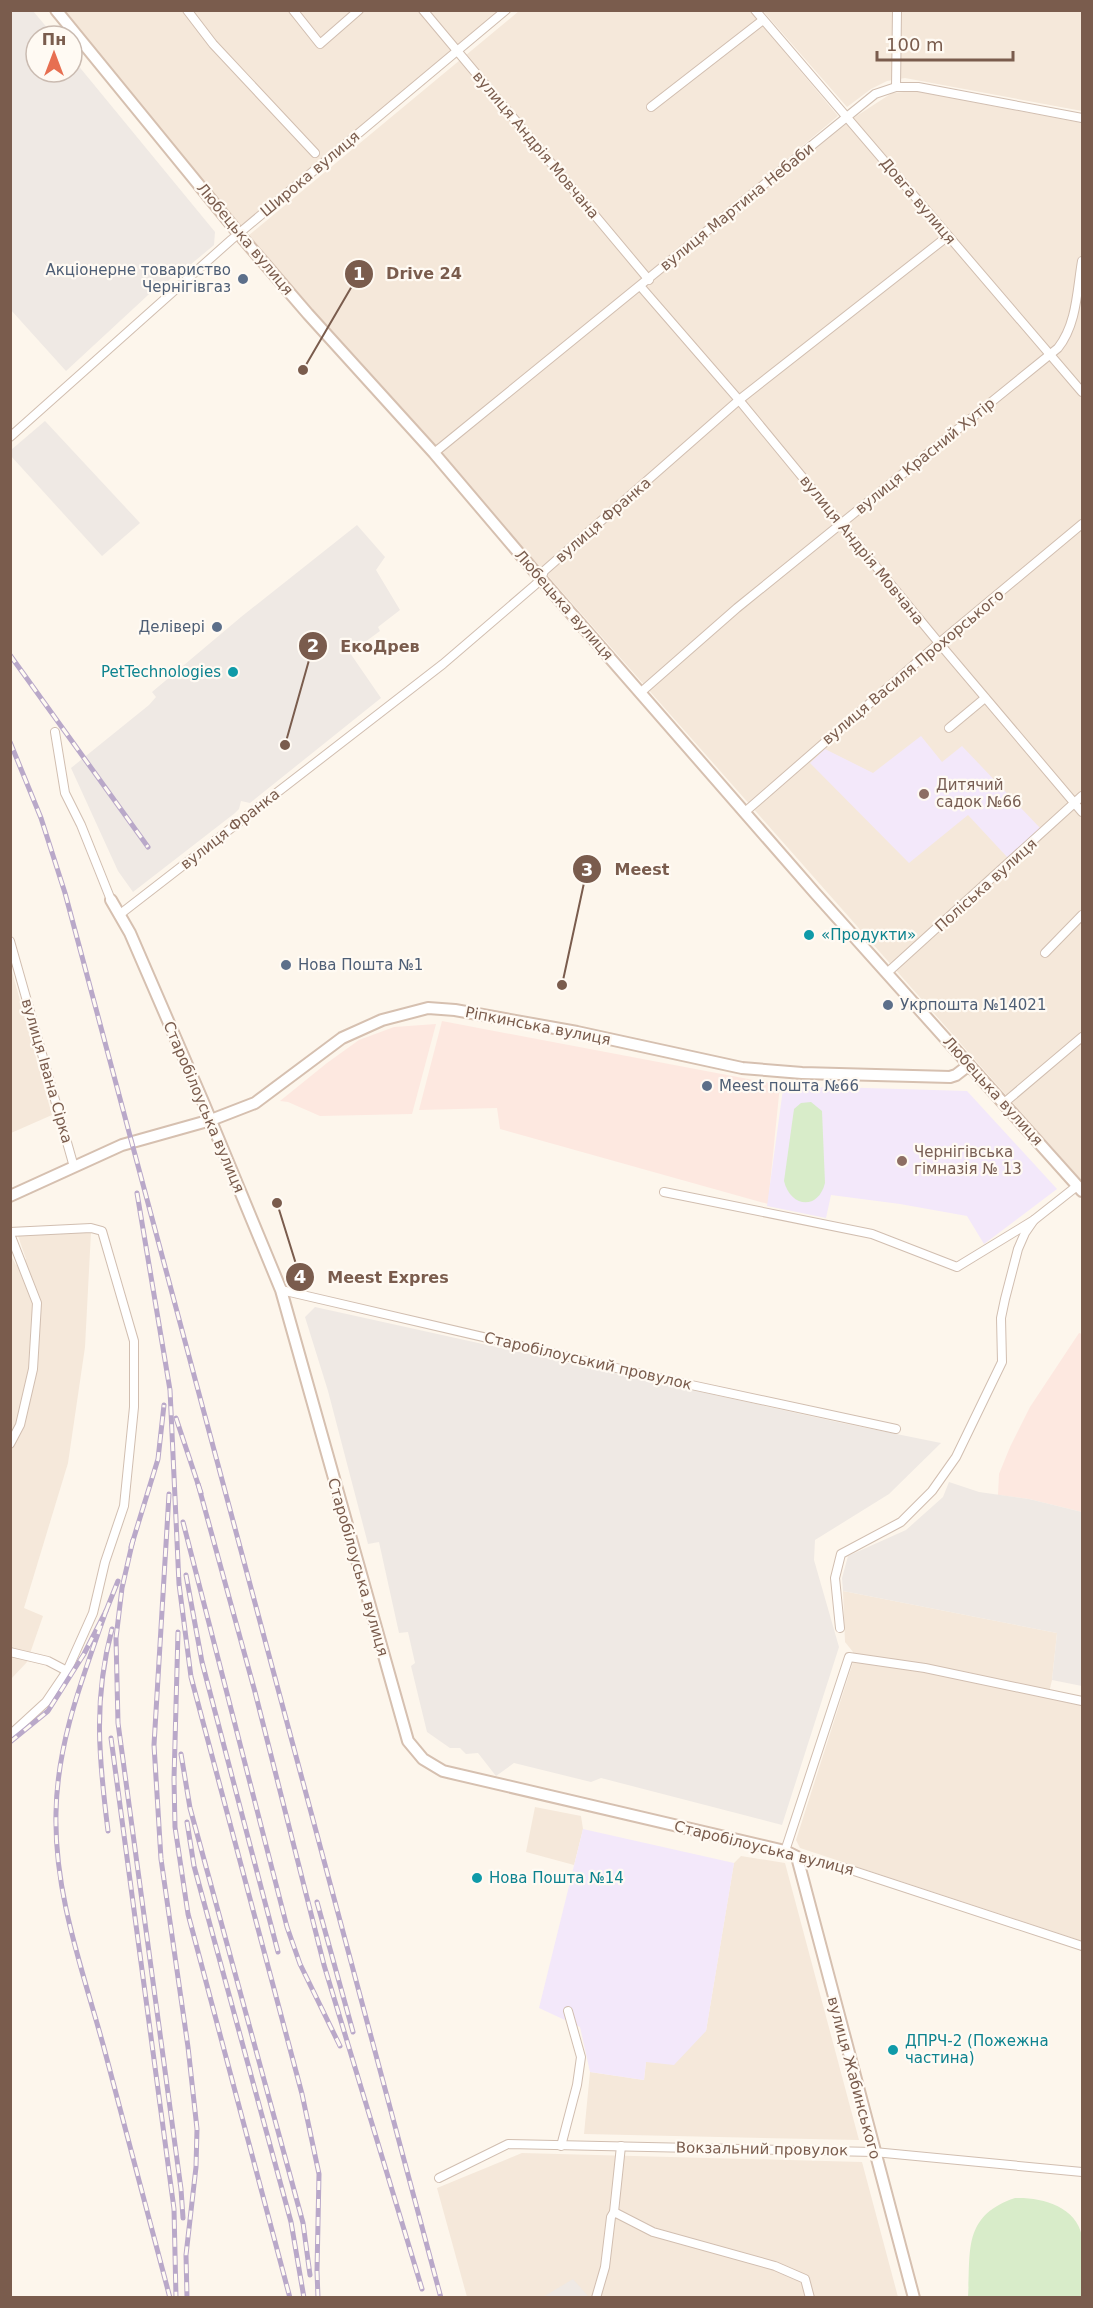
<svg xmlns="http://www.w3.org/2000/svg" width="1093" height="2308" font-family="'DejaVu Sans',sans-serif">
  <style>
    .residential { fill: #f5e8da }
    .commercial { fill: #fde8e0 }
    .industrial { fill: #efe9e4 }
    .education { fill: #f3e8fa }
    .green { fill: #d8ecc9 }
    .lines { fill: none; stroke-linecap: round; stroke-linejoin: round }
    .street-casing { stroke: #d1beb0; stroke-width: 10 }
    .secondary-casing { stroke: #d6c0b0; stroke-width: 14 }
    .street { stroke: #fff; stroke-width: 8 }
    .secondary { stroke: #fff; stroke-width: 10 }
    .rail-casing { stroke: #b9a8c9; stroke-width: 5 }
    .rail { stroke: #fffaf3; stroke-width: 3; stroke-dasharray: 9; stroke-linecap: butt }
    .service-dot { fill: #5c6f8a; stroke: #fffaf3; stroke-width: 2 }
    .culture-dot { fill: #0f9aa8; stroke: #fffaf3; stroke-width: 2 }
    .education-dot { fill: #8d6e63; stroke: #fffaf3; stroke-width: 2 }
    .labels { text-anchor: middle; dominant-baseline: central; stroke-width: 4.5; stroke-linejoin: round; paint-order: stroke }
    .street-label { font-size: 15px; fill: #7a5c4d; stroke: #fffaf3 }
    .service-label { font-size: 15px; fill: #4e5e75; stroke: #fffaf3; text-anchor: start }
    .culture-label { font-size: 15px; fill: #0d838f; stroke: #fffaf3; text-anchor: start }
    .education-label { font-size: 15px; fill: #785e54; stroke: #fffaf3; text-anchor: start }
    .leader { fill: none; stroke: #7a5c4d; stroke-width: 2 }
    .callout-dot { fill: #7a5c4d; stroke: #fffaf3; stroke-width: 2 }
    .mark-label { font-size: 18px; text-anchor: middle; font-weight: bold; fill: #fff }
    .callout-label { font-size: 16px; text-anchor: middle; font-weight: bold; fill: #7a5c4d; stroke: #fffaf3; stroke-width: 4.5; stroke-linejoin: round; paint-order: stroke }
  </style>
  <rect width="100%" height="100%" fill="#fdf6ec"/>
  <g class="residential">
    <polygon points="65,11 500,11 239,227"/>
    <polygon points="519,11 750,11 838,116 636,285 1082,817 1082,1181 248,236"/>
    <polygon points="763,11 1082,11 1082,111 905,78 887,81 871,89 847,107"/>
    <polygon points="915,91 1082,123 1082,808 945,646 646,286 855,117 892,93"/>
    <polygon points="11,968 52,1115 11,1133 10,1133"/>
    <polygon points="91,1232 85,1347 68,1463 24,1608 43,1616 27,1662 11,1679 10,1254 16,1265 26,1259 18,1236"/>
    <polygon points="843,1591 1057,1633 1052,1680 1048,1697 1082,1704 1082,1941 800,1848 796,1840 853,1662 853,1652 845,1642"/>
    <polygon points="535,1807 581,1816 583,1829 574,1865 526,1852"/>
    <polygon points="741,1856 785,1863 859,2140 584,2134 590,2072 644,2080 646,2062 706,2031 734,1863"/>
    <polygon points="522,2153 862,2162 898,2297 467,2297 437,2188"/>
  </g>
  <g class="commercial">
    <polygon points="442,1021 780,1085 768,1204 500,1129 497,1108 419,1110"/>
    <polygon points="436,1024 412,1114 320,1116 288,1102 280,1101 327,1063 359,1040 394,1027"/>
    <polygon points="1079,1333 1082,1334 1082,1512 1029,1499 998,1495 999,1474 1010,1447 1030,1407"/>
  </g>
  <g class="industrial">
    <polygon points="10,11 33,11 54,36 36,36 36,72 72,72 72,58 215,232 214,245 184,270 177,272 166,283 161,283 66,371 11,310"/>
    <polygon points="45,421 140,523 102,556 11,456 11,450"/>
    <polygon points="357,525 385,557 376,570 400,610 378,627 380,631 350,653 381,698 250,803 241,801 239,809 235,813 133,892 118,871 71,768 149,705 156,697 152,692 241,617"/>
    <polygon points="315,1307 842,1423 941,1443 889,1494 815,1540 814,1560 839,1647 782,1825 601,1778 591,1782 514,1763 496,1776 478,1753 466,1754 460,1748 450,1748 427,1732 411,1666 415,1663 408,1632 399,1633 379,1542 368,1544 328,1391 305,1317"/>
    <polygon points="949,1482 979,1492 1029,1499 1082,1512 1082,1686 1052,1680 1057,1633 843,1591 842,1578 848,1556 906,1530 943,1497"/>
    <polygon points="573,2279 589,2297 543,2297"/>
  </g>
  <g class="education">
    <polygon points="921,736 942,762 962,746 1041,829 1008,858 968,815 909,863 810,763 825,749 873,773"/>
    <polygon points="832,1087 967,1091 1057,1189 984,1244 967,1216 900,1204 831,1195 826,1218 767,1206 783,1089"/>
    <polygon points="583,1829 734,1863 706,2031 674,2065 646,2062 644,2080 590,2072 580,2027 539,2008"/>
  </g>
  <g class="green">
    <path d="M 811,1102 L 822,1111 L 825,1183 C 818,1211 790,1207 784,1181 L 794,1109 L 801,1103 Z"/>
    <path d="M 1015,2198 C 1041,2197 1076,2206 1082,2236 C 1086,2253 1082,2280 1081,2297 L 968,2297 C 971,2251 962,2216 1015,2198 Z"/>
  </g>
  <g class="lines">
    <g class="street-casing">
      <g id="street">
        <polyline points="187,10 213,44 315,153"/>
        <polyline points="293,10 320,44 359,10"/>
        <polyline points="423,10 649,280"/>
        <polyline points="755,10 1082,392"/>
        <polyline points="896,87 897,10"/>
        <polyline points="651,107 763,20"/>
        <polyline points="641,287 739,400 939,643 1082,812"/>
        <polyline points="10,437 231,240 506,10"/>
        <polyline points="434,453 875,94 896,87 918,87 1082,118"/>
        <path d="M 640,693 L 737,608 L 1058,348 C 1077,324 1077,290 1082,261"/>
        <polyline points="949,728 985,698"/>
        <polyline points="55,732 65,793 81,825 111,900"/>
        <polyline points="746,811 939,643 1082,524"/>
        <polyline points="119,915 443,664 535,585 541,579 544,571 739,400 948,236"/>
        <polyline points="10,941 74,1167"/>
        <polyline points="1045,953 1082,915"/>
        <polyline points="888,972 1082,796"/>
        <polyline points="1004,1103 1082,1037"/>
        <polyline points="664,1192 872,1234 957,1267 1034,1220 1077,1186"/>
        <polyline points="10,1232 91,1228 102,1231 134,1341 134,1407 124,1506 105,1562 93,1613 67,1671 48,1661 10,1652"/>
        <polyline points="10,1234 37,1303 33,1369 20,1425 10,1444"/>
        <polyline points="281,1290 668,1380 896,1429"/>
        <polyline points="840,1628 835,1578 841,1554 901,1522 932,1491 956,1457 1002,1362 1001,1318 1005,1299 1018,1249 1025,1233 1034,1220"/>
        <polyline points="10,1735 46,1702 67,1671"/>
        <polyline points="785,1851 849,1657 925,1668 1082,1701"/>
        <polyline points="797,1857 848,1869 1082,1946"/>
        <polyline points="561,2146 577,2085 581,2057 568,2011"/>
        <polyline points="439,2178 508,2144 874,2152 1082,2172"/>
        <polyline points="614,2212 653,2232 775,2266 805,2279 810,2298"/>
        <polyline points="596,2298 605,2267 611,2217 614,2212 621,2146"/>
      </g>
    </g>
    <g class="secondary-casing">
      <g id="secondary">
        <polyline points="56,10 239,234 308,314 434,453 541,579 815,893 1082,1191"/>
        <polyline points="111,900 130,933 204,1104 281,1290 408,1741 423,1759 443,1771 785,1851 797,1857 914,2298"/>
        <polyline points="10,1196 122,1145 211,1120 255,1103 342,1038 382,1020 428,1008 455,1010 577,1032 742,1068 802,1073 950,1077 956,1075 969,1065"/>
      </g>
    </g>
    <use href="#street" class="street"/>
    <use href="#secondary" class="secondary"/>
    <g class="rail-casing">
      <g id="rail">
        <polyline points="10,655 148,847"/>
        <polyline points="10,742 41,818 65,893 441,2298"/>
        <polyline points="137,1193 170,1390 179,1584 191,1677 302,2094 319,2174 317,2271 318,2298"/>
        <polyline points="176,1418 201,1493"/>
        <polyline points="198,1484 255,1692 324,1965 422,2289"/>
        <polyline points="169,1494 154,1745 161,1859 188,2047 197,2129 196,2167 186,2255 187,2298"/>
        <polyline points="183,1522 287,1927 300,1964 340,2046"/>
        <polyline points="133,1540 122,1588 116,1638 118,1723 181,2189 183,2218"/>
        <polyline points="131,1547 158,1459 164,1405"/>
        <polyline points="186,1575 202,1662 278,1952"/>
        <polyline points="106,1611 118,1581"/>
        <polyline points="178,1632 174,1779 175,1827 188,1914 290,2298"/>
        <polyline points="111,1738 174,2209 176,2298"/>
        <path d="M 10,1742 L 48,1711 L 84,1654 L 106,1611 C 83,1677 57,1742 56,1813 C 54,1894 83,1971 104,2048 C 126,2131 148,2214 170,2298"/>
        <polyline points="181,1754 190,1808 303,2223 310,2275"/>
        <polyline points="187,1822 194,1866 291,2222 304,2298"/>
        <path d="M 108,1831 C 99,1759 93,1700 112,1629"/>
        <polyline points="317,1902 353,2032"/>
      </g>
    </g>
    <use href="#rail" class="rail"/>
  </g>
  <g class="service-dot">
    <circle cx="243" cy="279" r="6"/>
    <circle cx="217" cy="627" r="6"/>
    <circle cx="286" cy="965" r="6"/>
    <circle cx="888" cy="1005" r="6"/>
    <circle cx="707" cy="1086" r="6"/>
  </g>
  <g class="culture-dot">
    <circle cx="233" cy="672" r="6"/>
    <circle cx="809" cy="935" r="6"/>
    <circle cx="477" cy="1878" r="6"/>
    <circle cx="893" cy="2050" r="6"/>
  </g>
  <g class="education-dot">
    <circle cx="924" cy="794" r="6"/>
    <circle cx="902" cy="1161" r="6"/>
  </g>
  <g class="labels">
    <g class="street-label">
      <text transform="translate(536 145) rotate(50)">вулиця Андрія Мовчана</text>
      <text transform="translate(310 174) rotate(-40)">Широка вулиця</text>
      <text transform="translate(918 201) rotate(50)">Довга вулиця</text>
      <text transform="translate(737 207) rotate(-39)">вулиця Мартина Небаби</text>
      <text transform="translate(245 239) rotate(50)">Любецька вулиця</text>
      <text transform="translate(925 456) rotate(-39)">вулиця Красний Хутір</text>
      <text transform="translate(603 520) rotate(-41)">вулиця Франка</text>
      <text transform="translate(862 550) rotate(51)">вулиця Андрія Мовчана</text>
      <text transform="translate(564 605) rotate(49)">Любецька вулиця</text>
      <text transform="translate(913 667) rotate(-40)">вулиця Василя Прохорського</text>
      <text transform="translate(230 829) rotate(-38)">вулиця Франка</text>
      <text transform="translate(986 885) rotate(-42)">Поліська вулиця</text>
      <text transform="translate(538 1026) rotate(11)">Ріпкинська вулиця</text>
      <text transform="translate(47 1071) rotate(74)">вулиця Івана Сірка</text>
      <text transform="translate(993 1091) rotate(48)">Любецька вулиця</text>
      <text transform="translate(204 1107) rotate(67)">Старобілоуська вулиця</text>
      <text transform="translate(588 1361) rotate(13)">Старобілоуський провулок</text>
      <text transform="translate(358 1567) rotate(74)">Старобілоуська вулиця</text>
      <text transform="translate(764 1848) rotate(14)">Старобілоуська вулиця</text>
      <text transform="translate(854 2078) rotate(75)">вулиця Жабинського</text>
      <text transform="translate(762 2149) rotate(1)">Вокзальний провулок</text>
    </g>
    <g class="service-label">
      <text x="231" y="270" text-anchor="end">Акціонерне товариство<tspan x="231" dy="17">Чернігівгаз</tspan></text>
      <text x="205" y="627" text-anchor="end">Делівері</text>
      <text x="298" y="965">Нова Пошта №1</text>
      <text x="900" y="1005">Укрпошта №14021</text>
      <text x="719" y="1086">Meest пошта №66</text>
    </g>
    <g class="culture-label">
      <text x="221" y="672" text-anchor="end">PetTechnologies</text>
      <text x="821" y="935">«Продукти»</text>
      <text x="489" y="1878">Нова Пошта №14</text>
      <text x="905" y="2041">ДПРЧ-2 (Пожежна<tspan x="905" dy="17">частина)</tspan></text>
    </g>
    <g class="education-label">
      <text x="936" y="785">Дитячий<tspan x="936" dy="17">садок №66</tspan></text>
      <text x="914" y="1152">Чернігівська<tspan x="914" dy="17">гімназія № 13</tspan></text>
    </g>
  </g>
  <path class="leader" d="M303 370L359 274M285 745L313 646M562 985L587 869M277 1203L300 1277"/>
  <g class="callout-dot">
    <circle cx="303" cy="370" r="6"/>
    <circle cx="285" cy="745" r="6"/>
    <circle cx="562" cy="985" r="6"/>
    <circle cx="277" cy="1203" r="6"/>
    <circle cx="359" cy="274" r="15"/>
    <circle cx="313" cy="646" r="15"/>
    <circle cx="587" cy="869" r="15"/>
    <circle cx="300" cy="1277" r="15"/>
  </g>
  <g class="mark-label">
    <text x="359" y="280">1</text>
    <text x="313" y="652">2</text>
    <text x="587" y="876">3</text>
    <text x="300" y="1283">4</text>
  </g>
  <g class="callout-label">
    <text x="424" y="279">Drive 24</text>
    <text x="380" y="652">ЕкоДрев</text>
    <text x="642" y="875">Meest</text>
    <text x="388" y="1283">Meest Expres</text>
  </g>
  <rect width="1093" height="2308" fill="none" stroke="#7a5c4d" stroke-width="24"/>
  <g transform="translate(54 54)"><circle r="28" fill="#fffaf3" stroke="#cabbb1" stroke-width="1.5"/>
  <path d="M0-4.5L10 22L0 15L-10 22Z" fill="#e76f51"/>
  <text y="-9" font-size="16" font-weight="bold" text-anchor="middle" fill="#7a5c4d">Пн</text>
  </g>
  <path d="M877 51v9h136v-9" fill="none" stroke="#7a5c4d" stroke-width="3"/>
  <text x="886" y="51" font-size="18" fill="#7a5c4d" stroke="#fffaf3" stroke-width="4.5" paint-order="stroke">100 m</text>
</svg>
